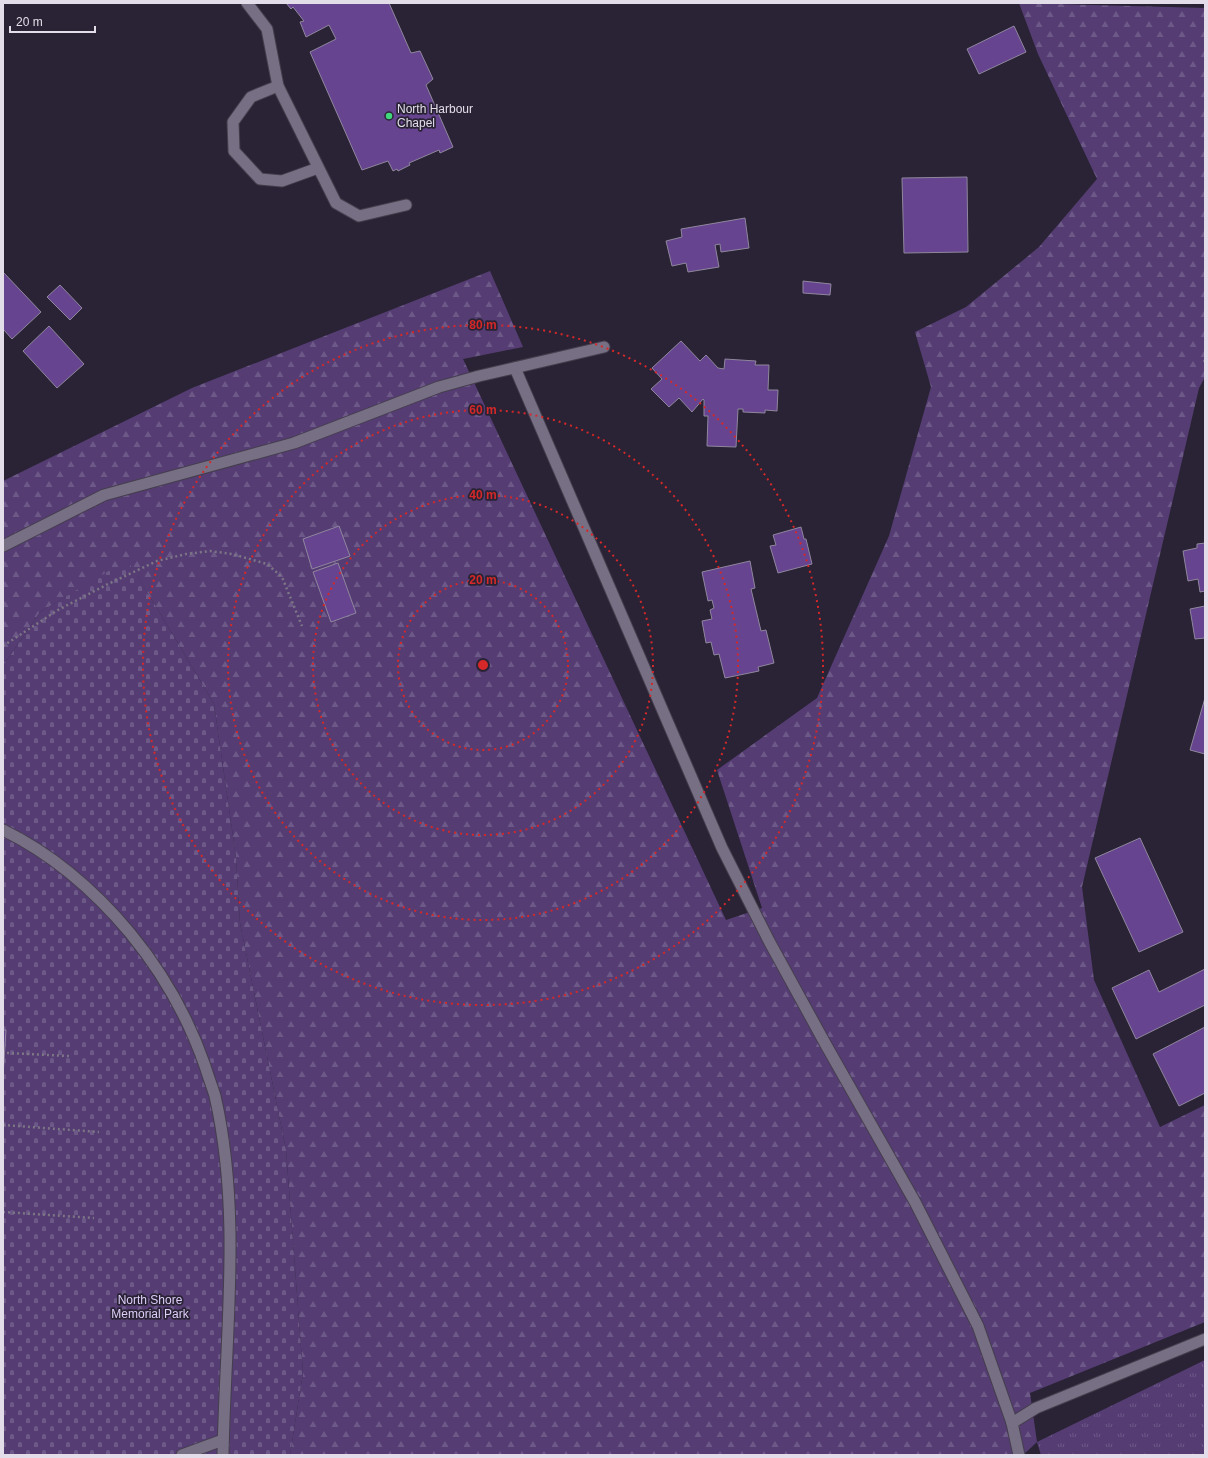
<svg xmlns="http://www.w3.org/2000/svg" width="1208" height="1458" font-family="Helvetica,sans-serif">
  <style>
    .grass { fill: url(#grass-tufts) }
    .forest { fill: url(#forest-firs) }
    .cemetery { fill: url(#cemetery-stones) }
    .building { fill: #664490; stroke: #8f879d }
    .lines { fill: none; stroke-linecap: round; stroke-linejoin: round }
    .service-casing { stroke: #453e4d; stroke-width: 13 }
    .path { stroke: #7c7685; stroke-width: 2.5; stroke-dasharray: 2 3; stroke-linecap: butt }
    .service { stroke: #776f84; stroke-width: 11 }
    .ring { fill: none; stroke: #d62828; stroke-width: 2; stroke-dasharray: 2 4 }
    .poi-dot { fill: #41d77c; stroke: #2a2335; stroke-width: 1.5 }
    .labels { text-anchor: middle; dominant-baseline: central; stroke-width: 3.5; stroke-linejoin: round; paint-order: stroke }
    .poi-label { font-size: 12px; fill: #e2dde9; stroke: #2a2335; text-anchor: start }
    .park-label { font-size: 12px; fill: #decef9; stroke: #2a2335 }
    .centre { fill: #d62828; stroke: #2a2335; stroke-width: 2 }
    .ring-label { font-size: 12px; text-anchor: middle; font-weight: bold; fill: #d62828; stroke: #2a2335; stroke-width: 3.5; stroke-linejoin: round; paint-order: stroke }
  </style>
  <defs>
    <pattern id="grass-tufts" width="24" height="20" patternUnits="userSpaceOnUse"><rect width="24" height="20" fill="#553d74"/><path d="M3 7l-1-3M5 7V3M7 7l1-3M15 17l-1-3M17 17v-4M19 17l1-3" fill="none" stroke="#6d5988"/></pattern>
    <pattern id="forest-firs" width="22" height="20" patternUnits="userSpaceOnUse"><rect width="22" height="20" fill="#553d74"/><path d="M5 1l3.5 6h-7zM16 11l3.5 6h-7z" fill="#6d5988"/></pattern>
    <pattern id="cemetery-stones" width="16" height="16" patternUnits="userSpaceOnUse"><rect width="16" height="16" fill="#553d74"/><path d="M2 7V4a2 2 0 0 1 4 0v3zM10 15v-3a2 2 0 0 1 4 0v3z" fill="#6d5988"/></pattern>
  </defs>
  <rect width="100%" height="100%" fill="#2a2335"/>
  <polygon class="grass" points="1205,1360 1205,1455 1041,1455 1037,1442"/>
  <polygon class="forest" points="1019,3 1205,8 1205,377 1199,388 1082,887 1094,980 1160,1127 1205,1105 1205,1322 1030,1393 1037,1442 1023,1455 290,1455 303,1373 286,1150 240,923 236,857 214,704 157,608 127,561 40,612 3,666 3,481 192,388 490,271 523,347 463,359 726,920 762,908 717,770 817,698 889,536 931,387 915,332 966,307 1039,247 1097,179 1038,54"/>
  <polygon class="cemetery" points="127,560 157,608 214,704 236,857 240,923 286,1150 303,1373 290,1455 3,1455 3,666 40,612"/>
  <g class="building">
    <polygon points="286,3 389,3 411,53 420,51 433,79 426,85 453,147 440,153 439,150 409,163 410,165 398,171 397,169 393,171 388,161 362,170 310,52 336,39 329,25 306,37 300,22 304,21 293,7 291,9"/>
    <polygon points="1014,26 1026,52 979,74 967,49"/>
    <polygon points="967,177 968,252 904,253 902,178"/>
    <polygon points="745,218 749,248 721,252 720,244 715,245 719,267 688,272 686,263 672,266 666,241 682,237 681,229"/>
    <polygon points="3,272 41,312 12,339 3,329"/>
    <polygon points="803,281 831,284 830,295 803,293"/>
    <polygon points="60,285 82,308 70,320 47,297"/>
    <polygon points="49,326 84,364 57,388 23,351"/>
    <polygon points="681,341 700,361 706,355 718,368 724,369 725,359 756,361 755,365 769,365 768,390 778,390 777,411 765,410 765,413 743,412 743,409 738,409 736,447 707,446 708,416 704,416 704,400 703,399 692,412 679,398 669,407 651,389 662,379 652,368"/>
    <polygon points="339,526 350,556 312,569 303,539"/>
    <polygon points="801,527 804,539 806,539 812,564 778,573 770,546 776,545 773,535"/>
    <polygon points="1205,543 1205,591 1200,592 1198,579 1188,581 1183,551 1197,548 1197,544"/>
    <polygon points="750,561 755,588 751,589 761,631 766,630 774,663 758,667 759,671 725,678 719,654 714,655 711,642 706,643 702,621 712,619 710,610 714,608 712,600 708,601 702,572"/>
    <polygon points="338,563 356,613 331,622 313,572"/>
    <polygon points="1205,606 1205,638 1195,639 1190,609"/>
    <polygon points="1205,698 1205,754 1190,750"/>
    <polygon points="1140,838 1183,932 1139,952 1095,858"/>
    <polygon points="1205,969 1205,1005 1136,1039 1112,988 1149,970 1159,992"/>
    <polygon points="1205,1027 1205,1093 1179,1106 1153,1054"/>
    <polygon points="3,1030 6,1030 3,1076"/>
  </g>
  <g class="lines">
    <g class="service-casing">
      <g id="service">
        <polyline points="247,3 267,29 278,86 336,203 359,216 406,205"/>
        <polyline points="278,86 251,97 233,122 234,151 260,179 282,181 318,168"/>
        <polyline points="515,368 722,848 769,941 826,1045 915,1202 978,1326 1012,1423 1019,1455"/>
        <polyline points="3,546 104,495 294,443 439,387 479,376 604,347"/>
        <path d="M 3,830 C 52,854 95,891 130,933 C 163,973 188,1017 205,1066 C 208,1076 212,1086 215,1096 C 242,1213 225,1336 223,1455"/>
        <polyline points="1012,1423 1036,1408 1205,1339"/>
        <polyline points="182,1455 223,1440"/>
      </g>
    </g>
    <g class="path">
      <polyline points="1204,362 1205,359"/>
      <polyline points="3,646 58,610 108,584 157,561 186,554 210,551 232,554 267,564 282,577 302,626"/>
      <polyline points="7,1053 69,1056"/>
      <polyline points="3,1125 99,1132"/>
      <polyline points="3,1212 94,1218"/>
    </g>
    <use href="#service" class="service"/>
  </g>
  <g class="ring">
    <circle cx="483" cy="665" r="85"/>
    <circle cx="483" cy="665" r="170"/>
    <circle cx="483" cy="665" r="255"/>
    <circle cx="483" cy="665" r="340"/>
  </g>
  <circle class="poi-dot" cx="389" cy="116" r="4"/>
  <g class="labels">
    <g class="poi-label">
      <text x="397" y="109">North Harbour<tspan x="397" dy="14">Chapel</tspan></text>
    </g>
    <g class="park-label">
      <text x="150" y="1300">North Shore<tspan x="150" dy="14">Memorial Park</tspan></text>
    </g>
  </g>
  <circle cx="483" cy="665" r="6" class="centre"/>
  <g class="ring-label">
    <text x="483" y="329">80 m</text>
    <text x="483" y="414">60 m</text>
    <text x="483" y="499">40 m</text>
    <text x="483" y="584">20 m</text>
  </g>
  <rect width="1208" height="1458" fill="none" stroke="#e2dde9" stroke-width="8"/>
  <path d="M10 26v6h85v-6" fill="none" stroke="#e2dde9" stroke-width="2"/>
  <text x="16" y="26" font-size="12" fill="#e2dde9" stroke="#2a2335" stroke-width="3" paint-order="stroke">20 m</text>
</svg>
